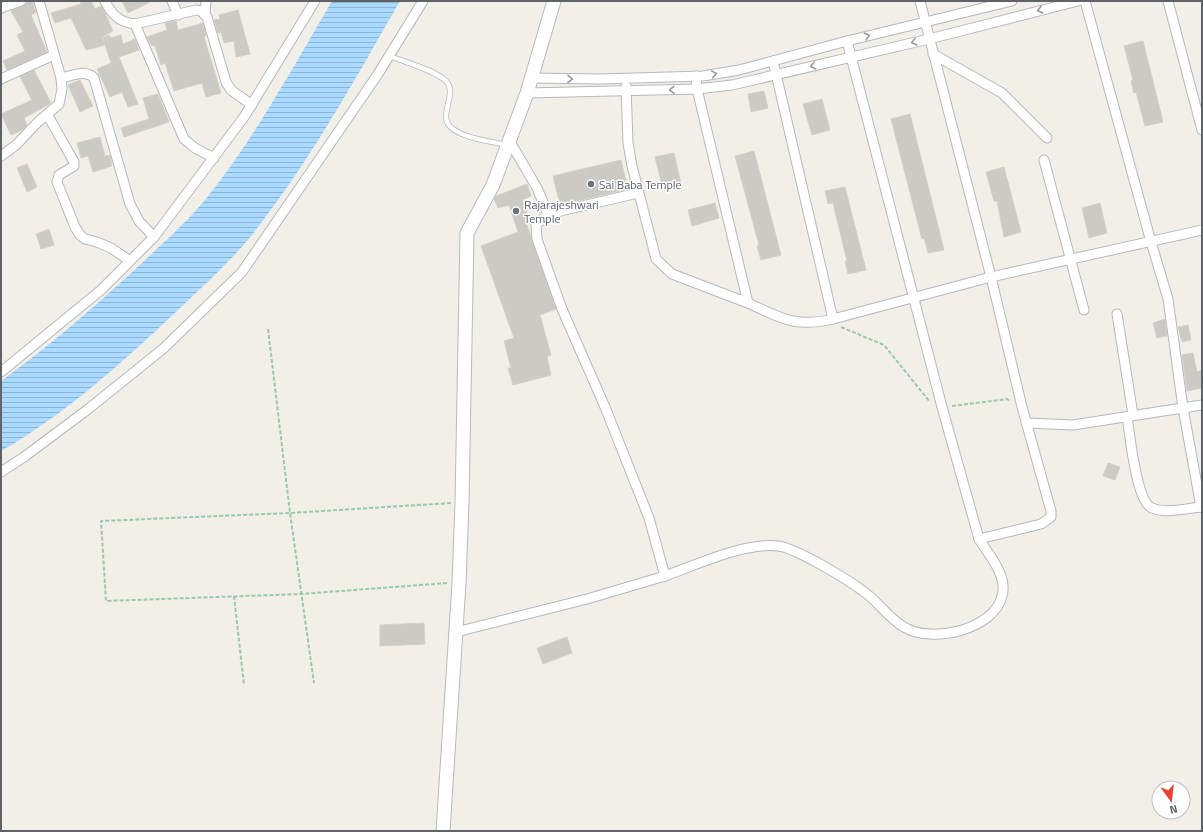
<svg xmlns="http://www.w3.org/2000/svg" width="1203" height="832" font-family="'Titillium Web',sans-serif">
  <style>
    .water { fill: url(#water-rules) }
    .building { fill: #cccac5; stroke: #d6d1c6 }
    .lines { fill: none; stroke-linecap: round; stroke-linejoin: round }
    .lane-casing { stroke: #b5b8bc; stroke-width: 6 }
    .street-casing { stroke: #b5b8bc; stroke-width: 11 }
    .secondary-casing { stroke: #b6babf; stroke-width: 15 }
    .path { stroke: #9cc7a9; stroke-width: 2; stroke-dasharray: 4 2; stroke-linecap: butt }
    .lane { stroke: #fff; stroke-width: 4.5 }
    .street { stroke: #fff; stroke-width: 9 }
    .secondary { stroke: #fff; stroke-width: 13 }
    .oneway { stroke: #979a9d }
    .worship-dot { fill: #6b7280; stroke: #fff; stroke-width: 1.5 }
    .labels { text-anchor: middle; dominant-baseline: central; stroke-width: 3; stroke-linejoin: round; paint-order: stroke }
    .worship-label { font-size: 12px; fill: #5b616d; stroke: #fff; text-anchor: start }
  </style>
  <defs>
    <pattern id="water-rules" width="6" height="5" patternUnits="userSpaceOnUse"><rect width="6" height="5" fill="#aadaff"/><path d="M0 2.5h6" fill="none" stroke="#8eb4d2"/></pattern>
  </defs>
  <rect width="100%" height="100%" fill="#f1efe8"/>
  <path class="water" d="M 332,1 L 400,1 C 354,81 309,163 251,236 C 229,263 203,286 178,310 C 124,361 66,414 1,451 L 1,381 C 51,345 98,304 143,262 C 164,242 186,223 205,200 C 254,139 292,69 332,1 Z"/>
  <g class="building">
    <polygon points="29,1 33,3 36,12 31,15 47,52 7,70 3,61 25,51 17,35 23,32 11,11 23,6"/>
    <polygon points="80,1 91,1 95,9 101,6 105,13 113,31 102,37 104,43 103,38 109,35 110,38 121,35 123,44 135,39 139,50 119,57 138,104 128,107 122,92 110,97 97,69 111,63 105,45 86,50 71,18 55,23 51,13 81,4"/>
    <polygon points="122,1 152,1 128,13"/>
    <polygon points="238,10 250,54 236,57 234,41 224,43 221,32 218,33 214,20 220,19 219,15"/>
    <polygon points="176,21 178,30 203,23 206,36 204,37 221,93 206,97 202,83 174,91 165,63 161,65 155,46 151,45 147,37 167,30 165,23"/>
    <polygon points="1143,41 1163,122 1145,126 1136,92 1134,93 1131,81 1133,80 1124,46"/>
    <polygon points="34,70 51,103 24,118 27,125 22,130 11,135 1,114 32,100 20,77"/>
    <polygon points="80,80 93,106 80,112 68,85"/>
    <polygon points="764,91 768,108 751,112 748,94"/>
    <polygon points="158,94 169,122 124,137 121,128 149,119 143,98"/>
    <polygon points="822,99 830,130 812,135 803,104"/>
    <polygon points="910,114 944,250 928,253 924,238 922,239 891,119"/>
    <polygon points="100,137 105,156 110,155 112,166 93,172 88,156 81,158 77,143"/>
    <polygon points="754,151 781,255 761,260 757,246 759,245 735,156"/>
    <polygon points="674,153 681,184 663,189 655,157"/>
    <polygon points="621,160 628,189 560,205 553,176"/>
    <polygon points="27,164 37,187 27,192 17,168"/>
    <polygon points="1004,167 1021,232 1004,237 997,201 994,201 986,172"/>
    <polygon points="527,184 531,196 523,200 530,223 527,225 556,309 540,315 551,355 547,357 551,375 513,385 508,368 511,368 504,341 514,338 481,246 518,232 509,205 498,208 494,199 496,196"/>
    <polygon points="845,187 866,270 848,274 845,261 847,261 833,203 828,204 825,191"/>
    <polygon points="715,203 719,218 692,226 688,210"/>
    <polygon points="1100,203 1107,233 1089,238 1082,208"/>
    <polygon points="49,229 54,245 41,249 36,234"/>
    <polygon points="1165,319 1167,336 1157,338 1153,323"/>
    <polygon points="1188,325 1191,340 1182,342 1178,327"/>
    <polygon points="1193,353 1197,372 1202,370 1202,388 1187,391 1182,355"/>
    <polygon points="1108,463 1120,467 1115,480 1103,476"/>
    <polygon points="424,623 425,644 380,646 380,625"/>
    <polygon points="567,637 572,653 543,664 537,648"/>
  </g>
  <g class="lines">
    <g class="lane-casing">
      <path id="lane" d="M 390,56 C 404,62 435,70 446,81 C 459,95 435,117 453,129 C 467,139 490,141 506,145"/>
    </g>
    <g class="street-casing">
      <g id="street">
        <path d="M 39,1 L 61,78 C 71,76 86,69 94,78 L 130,204 L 139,221 L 154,237"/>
        <path d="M 105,1 C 112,15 119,22 135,24 L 196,10 L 201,11 L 207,17 L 226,82 L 231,90 L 252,105"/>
        <polyline points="172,1 178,15"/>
        <polyline points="1085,1 1151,242 1168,299 1183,408 1201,507"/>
        <polyline points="1168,1 1202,130"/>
        <polyline points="1,8 21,1"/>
        <polyline points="205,14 206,1"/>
        <polyline points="135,24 184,139 195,148 214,158"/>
        <polyline points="847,41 942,407 979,539 1041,524 1051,517 1051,511 1022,407 991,277 920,1"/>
        <polyline points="933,54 1002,93 1047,138"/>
        <path d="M 696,76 L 697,89 L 748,303 C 781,318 795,328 833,319 L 773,61"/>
        <polyline points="531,78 600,79 703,76 739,70 847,41 1012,1"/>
        <polyline points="1,79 54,55"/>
        <polyline points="626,86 628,143 632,166 656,259 672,274 748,303"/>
        <polyline points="527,93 697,89 732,85 929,39 1078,1"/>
        <polyline points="47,114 74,162 74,166 59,175 57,182 75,227 80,235 85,239 97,242 111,248 130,261"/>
        <polyline points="509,140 537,188 548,214 638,193"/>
        <polyline points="1,156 16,145 38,122 59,104 62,89 61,78"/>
        <polyline points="1044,160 1084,310"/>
        <path d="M 548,214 L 536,225 L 537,239 L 562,309 L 605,407 L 649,518 L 665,576 C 696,565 745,542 778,546 C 796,548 847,579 863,591 C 878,601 888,618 904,627 C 931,644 994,630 1002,596 C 1008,576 989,555 979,539"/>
        <polyline points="1117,314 1133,415"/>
        <polyline points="833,319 991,277 1202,230"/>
        <polyline points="1,372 101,290 154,237 244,117 315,1"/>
        <path d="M 1127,417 C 1130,434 1136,502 1152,508 C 1166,514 1187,508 1202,507"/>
        <polyline points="1026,423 1073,425 1202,405"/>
        <polyline points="1,472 24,457 87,410 164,348 242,272 378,74 423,1"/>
        <polyline points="456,632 587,599 665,576"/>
      </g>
    </g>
    <g class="secondary-casing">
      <polyline id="secondary" points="443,831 459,583 462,503 467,233 493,185 527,93 554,1"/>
    </g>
    <g class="path">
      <polyline points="841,327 884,345 930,402"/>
      <polyline points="268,329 290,513 314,683"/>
      <polyline points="952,406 1007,399 1010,401"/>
      <polyline points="447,583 301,594 106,601 101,521 290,513 451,503"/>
      <polyline points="234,596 244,685"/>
    </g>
    <use href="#lane" class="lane"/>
    <use href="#street" class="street"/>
    <use href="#secondary" class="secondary"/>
  </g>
  <defs><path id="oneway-chevron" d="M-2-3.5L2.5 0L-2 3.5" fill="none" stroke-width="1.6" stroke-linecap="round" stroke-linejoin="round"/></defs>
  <g class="oneway">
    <use href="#oneway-chevron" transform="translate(1040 10) rotate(167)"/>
    <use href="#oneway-chevron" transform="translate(867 36) rotate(-14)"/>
    <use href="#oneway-chevron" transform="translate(914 42) rotate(169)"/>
    <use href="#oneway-chevron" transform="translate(813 66) rotate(166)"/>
    <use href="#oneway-chevron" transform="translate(714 74) rotate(-10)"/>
    <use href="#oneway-chevron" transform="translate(570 79) rotate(1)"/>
    <use href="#oneway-chevron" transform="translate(672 90) rotate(178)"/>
  </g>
  <g class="worship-dot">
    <circle cx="591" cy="184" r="4"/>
    <circle cx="516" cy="211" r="4"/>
  </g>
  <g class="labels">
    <g class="worship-label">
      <text x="599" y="184">Sai Baba Temple</text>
      <text x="524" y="204">Rajarajeshwari<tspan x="524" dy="14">Temple</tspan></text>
    </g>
  </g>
  <rect width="1203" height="832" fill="none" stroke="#5f6368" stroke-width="4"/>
  <g transform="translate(1171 800) rotate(165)"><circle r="19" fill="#ffffff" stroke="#bfc1c3"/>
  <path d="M0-3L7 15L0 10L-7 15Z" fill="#ea4335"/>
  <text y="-6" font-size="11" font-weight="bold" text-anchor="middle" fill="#5f6368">N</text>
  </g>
</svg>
